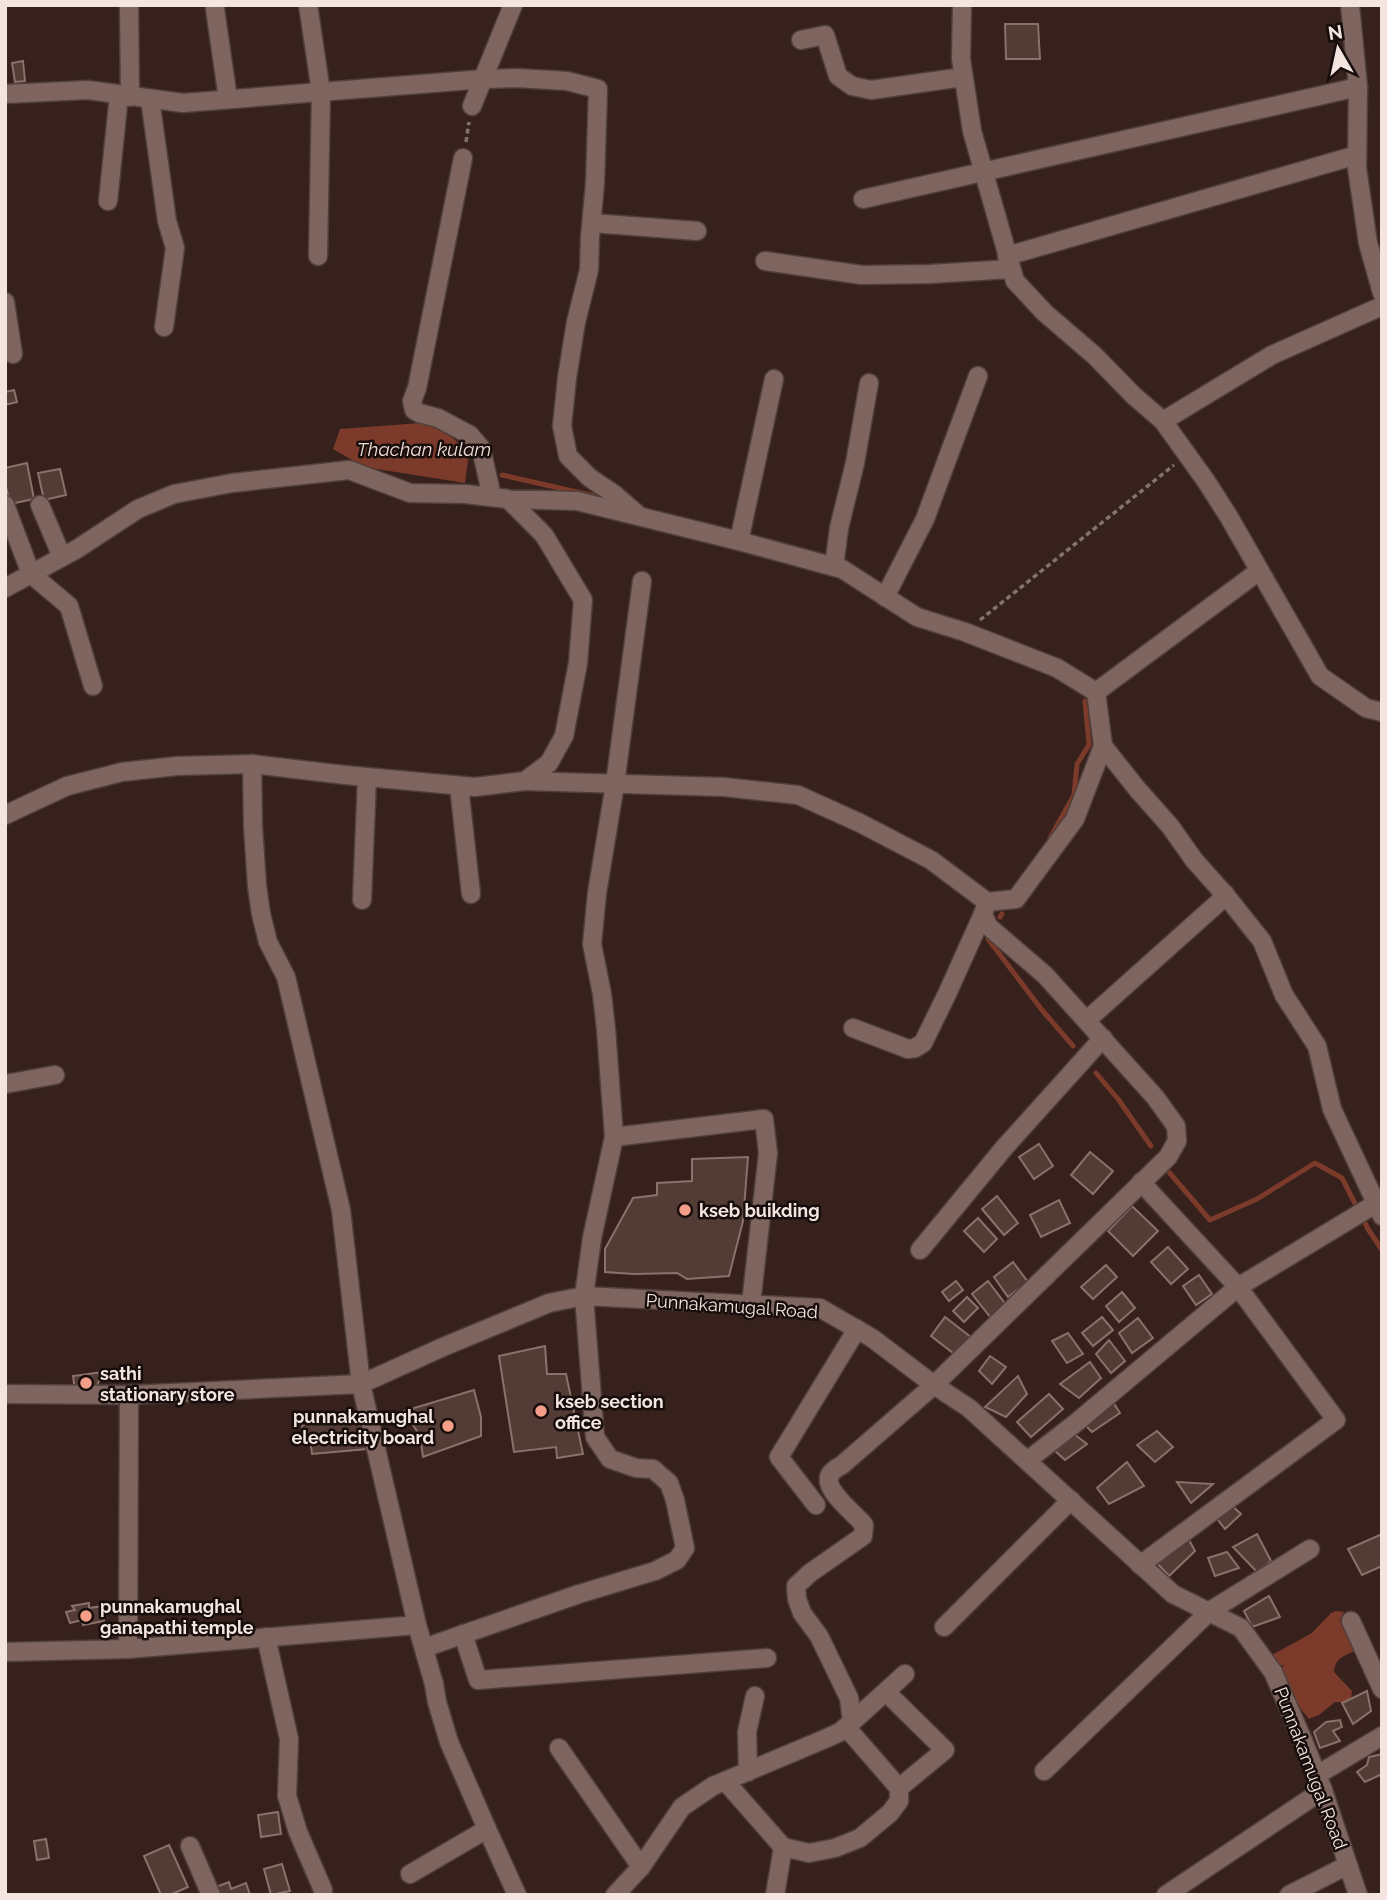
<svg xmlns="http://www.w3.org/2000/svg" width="1387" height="1900" font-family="Raleway,sans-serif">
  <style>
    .water { fill: #7c3a2a }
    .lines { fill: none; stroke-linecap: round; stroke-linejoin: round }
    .stream { stroke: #7c3a2a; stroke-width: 5 }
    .building { fill: #533c36; stroke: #8c716b; stroke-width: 2 }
    .street-casing { stroke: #513f3b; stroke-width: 21 }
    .secondary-casing { stroke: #513f3b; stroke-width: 21 }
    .path { stroke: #84726d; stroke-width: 3.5; stroke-dasharray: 5 3.5; stroke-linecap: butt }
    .street { stroke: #7f655f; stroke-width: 18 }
    .secondary { stroke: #7f655f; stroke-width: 18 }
    .poi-dot { fill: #f49e89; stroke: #170d0b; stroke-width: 2.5 }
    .labels { text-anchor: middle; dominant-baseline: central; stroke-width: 5; stroke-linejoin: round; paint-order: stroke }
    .poi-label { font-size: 18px; font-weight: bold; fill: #f4e5e1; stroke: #170d0b; text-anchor: start }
    .street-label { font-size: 18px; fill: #f4e5e1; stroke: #170d0b }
    .water-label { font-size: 19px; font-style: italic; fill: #f0dbd5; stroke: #170d0b }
  </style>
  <rect width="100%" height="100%" fill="#36211c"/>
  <g class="water">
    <polygon points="434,422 469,452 465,483 364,467 333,449 340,429"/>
    <path d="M 1336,1611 L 1344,1612 L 1340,1620 L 1357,1650 C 1345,1656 1335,1657 1334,1672 L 1352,1691 L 1351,1699 L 1343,1702 L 1335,1702 L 1319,1715 L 1309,1719 L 1300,1708 L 1289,1700 L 1277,1672 L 1284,1666 L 1274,1662 L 1270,1656 L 1312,1633 L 1331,1613 Z"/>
  </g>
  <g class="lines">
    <g class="stream">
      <polyline points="502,475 608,499"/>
      <polyline points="1050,838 1074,795 1077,764 1089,745 1085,701"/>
      <polyline points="1000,917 1002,914"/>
      <polyline points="988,939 1042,1010 1073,1046"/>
      <polyline points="1096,1073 1118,1099 1151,1146"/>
      <polyline points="1168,1171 1210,1220 1257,1199 1315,1163 1342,1178 1368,1229 1382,1250"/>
    </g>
  </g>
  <g class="building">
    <polygon points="1005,24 1038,24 1040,59 1006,59"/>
    <polygon points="23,61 25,81 15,82 12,63"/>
    <polygon points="14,390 17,402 5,405 5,392"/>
    <polygon points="27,463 34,499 10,504 5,482 5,468"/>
    <polygon points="60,469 66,495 44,500 38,473"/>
    <polygon points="1039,1144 1053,1166 1034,1179 1019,1157"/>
    <polygon points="1090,1152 1113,1171 1093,1194 1071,1175"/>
    <polygon points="748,1157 743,1221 729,1276 687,1279 677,1273 634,1274 605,1272 605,1249 633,1198 657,1195 657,1183 692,1181 692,1159"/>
    <polygon points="997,1196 1018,1223 1004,1235 982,1209"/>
    <polygon points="1059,1200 1070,1223 1041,1237 1030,1215"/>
    <polygon points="1132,1206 1158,1231 1133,1256 1108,1231"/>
    <polygon points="978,1218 997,1239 984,1252 964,1231"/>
    <polygon points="1168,1247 1188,1269 1171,1284 1151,1262"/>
    <polygon points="1013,1262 1028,1282 1008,1297 994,1277"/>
    <polygon points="1106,1265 1117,1277 1093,1299 1081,1287"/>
    <polygon points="1199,1275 1212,1294 1196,1305 1183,1286"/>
    <polygon points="956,1281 963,1290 949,1301 942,1292"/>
    <polygon points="988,1281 1007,1306 991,1318 972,1294"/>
    <polygon points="1122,1292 1135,1308 1119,1322 1106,1306"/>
    <polygon points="967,1297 978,1308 964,1322 953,1311"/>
    <polygon points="945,1317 972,1338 957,1356 931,1336"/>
    <polygon points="1102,1317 1113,1330 1093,1346 1082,1333"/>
    <polygon points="1138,1318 1153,1338 1132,1353 1119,1333"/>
    <polygon points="1068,1333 1083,1354 1067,1363 1052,1341"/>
    <polygon points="1109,1340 1125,1361 1111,1373 1096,1354"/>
    <polygon points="545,1346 547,1374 566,1374 583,1454 557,1458 556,1447 514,1452 499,1356"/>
    <polygon points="990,1356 1006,1367 992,1384 979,1371"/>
    <polygon points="1090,1362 1101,1378 1079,1398 1060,1384"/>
    <polygon points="103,1372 95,1390 75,1390 73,1376"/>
    <polygon points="1018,1376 1027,1394 1006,1417 985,1407"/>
    <polygon points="474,1390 481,1417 481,1436 423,1457 420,1436 404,1411"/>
    <polygon points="1049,1394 1063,1409 1031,1437 1017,1422"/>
    <polygon points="1111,1399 1120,1413 1092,1432 1083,1423"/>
    <polygon points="360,1413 367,1449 312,1454 310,1438 303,1437 302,1421 325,1416"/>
    <polygon points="1157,1431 1173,1447 1155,1462 1137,1445"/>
    <polygon points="1074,1434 1087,1444 1065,1460 1054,1450"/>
    <polygon points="1127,1462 1144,1486 1109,1504 1097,1488"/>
    <polygon points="1177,1482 1213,1484 1191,1503"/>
    <polygon points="1229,1503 1241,1514 1225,1529 1214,1515"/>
    <polygon points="1257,1534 1271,1561 1257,1572 1233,1547"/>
    <polygon points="1382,1534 1382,1566 1362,1575 1348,1549"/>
    <polygon points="1187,1536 1195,1551 1169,1576 1156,1562"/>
    <polygon points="1227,1552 1239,1568 1215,1576 1208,1558"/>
    <polygon points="1269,1596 1280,1617 1252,1627 1244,1611"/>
    <polygon points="89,1603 89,1608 103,1606 104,1621 83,1625 82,1620 70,1623 66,1612 75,1610 72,1606"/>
    <polygon points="1367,1691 1371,1711 1353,1724 1342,1703"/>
    <polygon points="1340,1720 1342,1727 1333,1731 1340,1741 1320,1748 1314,1732 1326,1722"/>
    <polygon points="1382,1754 1382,1774 1365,1782 1357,1772 1367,1765 1369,1757"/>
    <polygon points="278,1812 281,1834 261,1837 258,1815"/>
    <polygon points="46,1839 49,1858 37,1860 34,1841"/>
    <polygon points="169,1845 188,1887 170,1895 161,1895 144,1856"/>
    <polygon points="282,1864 290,1891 271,1895 264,1869"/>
    <polygon points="229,1882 231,1889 246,1883 250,1895 212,1895 210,1889"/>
  </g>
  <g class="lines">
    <g class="street-casing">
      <g id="street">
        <polyline points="129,5 130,97"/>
        <polyline points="308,5 321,92 318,256"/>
        <polyline points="1350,5 1358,87 1357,168 1368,243 1382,293"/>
        <polyline points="215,9 228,99"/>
        <polyline points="801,40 825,35 838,76 852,86 871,90 963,77"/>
        <polyline points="5,94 88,90 183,103 484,79 517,78 567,81 598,89 595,183 590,237 589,270 576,322 567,378 562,426 568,456 590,478 614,494 637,514"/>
        <polyline points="150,99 167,221 175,248 164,327"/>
        <polyline points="472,106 513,5"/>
        <polyline points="463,158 417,388 412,401 414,410 419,413 438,418 470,435 481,448 492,497"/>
        <polyline points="863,199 1358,87"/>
        <polyline points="108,201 119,95"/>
        <polyline points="592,223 697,231"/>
        <polyline points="1007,256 1357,155"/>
        <polyline points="765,261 862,275 930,274 1011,269"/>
        <polyline points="5,302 13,354"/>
        <polyline points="1163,421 1272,355 1382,306"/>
        <polyline points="5,505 31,574 69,606 93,686"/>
        <polyline points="40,505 62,557"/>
        <polyline points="739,541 774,379"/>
        <polyline points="834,567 839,528 855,463 869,383"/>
        <polyline points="5,588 77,549 138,509 174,494 232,483 349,470 410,493 465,494 508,499 577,501 739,541 842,569 917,617 965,632 1057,668 1096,692 1103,746"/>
        <polyline points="885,597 925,519 978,376"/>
        <polyline points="1096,692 1259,571"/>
        <polyline points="252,764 253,826 257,886 261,914 268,942 286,977 341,1210 361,1384 417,1625 434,1684 437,1702 449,1742 487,1829 517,1895"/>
        <polyline points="525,781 724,787 798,795 860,823 931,860 987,902 1016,899 1075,819 1103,746 1138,790 1170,826 1194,860 1227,897 1262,941 1284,995 1317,1046 1332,1109 1382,1216"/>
        <polyline points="459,786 471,894"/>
        <polyline points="5,815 67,786 122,772 177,766 252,764 345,775 475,787 525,781 549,763 564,736 578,663 583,600 544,535 508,499"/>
        <polyline points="362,900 367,778"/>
        <polyline points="1087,1020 1219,902 1225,894"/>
        <polyline points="853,1028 908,1049 915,1048 923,1043 947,994 983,914"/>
        <polyline points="5,1084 55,1075"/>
        <polyline points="614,1137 764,1119 768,1153 751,1304"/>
        <polyline points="920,1250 1004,1148 1103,1038"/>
        <polyline points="1028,1460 1077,1422 1238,1287 1382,1200"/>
        <polyline points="816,1505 779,1457 857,1329"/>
        <polyline points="1140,1565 1336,1420 1238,1287 1141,1182"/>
        <polyline points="1351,1621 1382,1689"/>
        <polyline points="944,1627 1071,1500"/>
        <polyline points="463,1634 478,1680 767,1658"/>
        <polyline points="266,1637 289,1739 287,1796 298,1832 323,1890"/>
        <polyline points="424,1648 579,1594 655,1571 677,1560 685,1548 675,1500 669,1483 653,1469 636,1468 610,1459 595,1437 584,1296 592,1238 614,1137 606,1029 602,994 592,944 597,893 615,784 642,581"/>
        <polyline points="128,1649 129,1395"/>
        <polyline points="5,1652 128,1649 417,1625"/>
        <polyline points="886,1692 945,1750 899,1788"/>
        <polyline points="852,1722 905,1674"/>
        <polyline points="559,1748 641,1867"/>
        <polyline points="1044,1771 1210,1611 1310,1549"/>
        <polyline points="748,1772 747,1732 755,1696"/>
        <polyline points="1317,1775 1382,1736"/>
        <polyline points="725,1781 783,1847"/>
        <polyline points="190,1846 211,1895"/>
        <polyline points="410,1874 487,1829"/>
        <path d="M 615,1895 L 641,1867 L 682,1807 L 713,1786 L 827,1738 L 840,1732 L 852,1722 L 849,1698 L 819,1636 L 802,1613 L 797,1599 L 796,1586 L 810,1573 L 863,1536 L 864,1525 C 855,1513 818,1487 832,1472 C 835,1469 838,1467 842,1465 L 934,1385 L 1168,1157 L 1177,1141 L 1176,1126 L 1155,1097 L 1045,975 L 988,926 L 983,914 L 987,902"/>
        <polyline points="775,1895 783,1847 809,1853 835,1848 860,1838 890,1813 899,1801 899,1788 846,1727"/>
        <polyline points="1166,1895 1323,1790"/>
        <polyline points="1289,1895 1348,1865"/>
      </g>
    </g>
    <g class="secondary-casing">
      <g id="secondary">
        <polyline points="962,5 961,59 972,131 1015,281 1045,313 1095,356 1133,395 1163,421 1206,481 1229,517 1320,676 1366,708 1382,712"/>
        <polyline points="5,1394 129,1395 361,1384 443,1347 549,1303 584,1296 820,1308 872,1338 934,1385 969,1408 1173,1594 1241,1628 1273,1672 1302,1738 1323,1790 1358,1895"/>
      </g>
    </g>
    <g class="path">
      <polyline points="466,142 469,122"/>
      <polyline points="980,620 1174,465"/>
    </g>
    <use href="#street" class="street"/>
    <use href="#secondary" class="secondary"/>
  </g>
  <g class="poi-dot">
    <circle cx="685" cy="1210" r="7"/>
    <circle cx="86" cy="1383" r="7"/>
    <circle cx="541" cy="1411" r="7"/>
    <circle cx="448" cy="1426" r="7"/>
    <circle cx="86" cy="1616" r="7"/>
  </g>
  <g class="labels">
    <g class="poi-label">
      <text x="699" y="1210">kseb buikding</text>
      <text x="100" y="1373">sathi<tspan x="100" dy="21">stationary store</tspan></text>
      <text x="555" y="1401">kseb section<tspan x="555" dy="21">office</tspan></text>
      <text x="434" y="1416" text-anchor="end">punnakamughal<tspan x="434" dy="21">electricity board</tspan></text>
      <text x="100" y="1606">punnakamughal<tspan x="100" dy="21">ganapathi temple</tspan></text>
    </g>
    <g class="street-label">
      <text transform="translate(732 1306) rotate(4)">Punnakamugal Road</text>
      <text transform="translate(1311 1768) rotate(69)">Punnakamugal Road</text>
    </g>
    <g class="water-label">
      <text x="424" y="449">Thachan kulam</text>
    </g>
  </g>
  <rect width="1387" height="1900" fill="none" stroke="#f4e5e1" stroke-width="14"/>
  <g transform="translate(1338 49) rotate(351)" stroke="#170d0b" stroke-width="5" paint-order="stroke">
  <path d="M0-5L12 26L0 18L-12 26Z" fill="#f4e5e1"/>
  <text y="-10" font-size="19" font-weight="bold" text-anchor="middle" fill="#f4e5e1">N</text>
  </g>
</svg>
